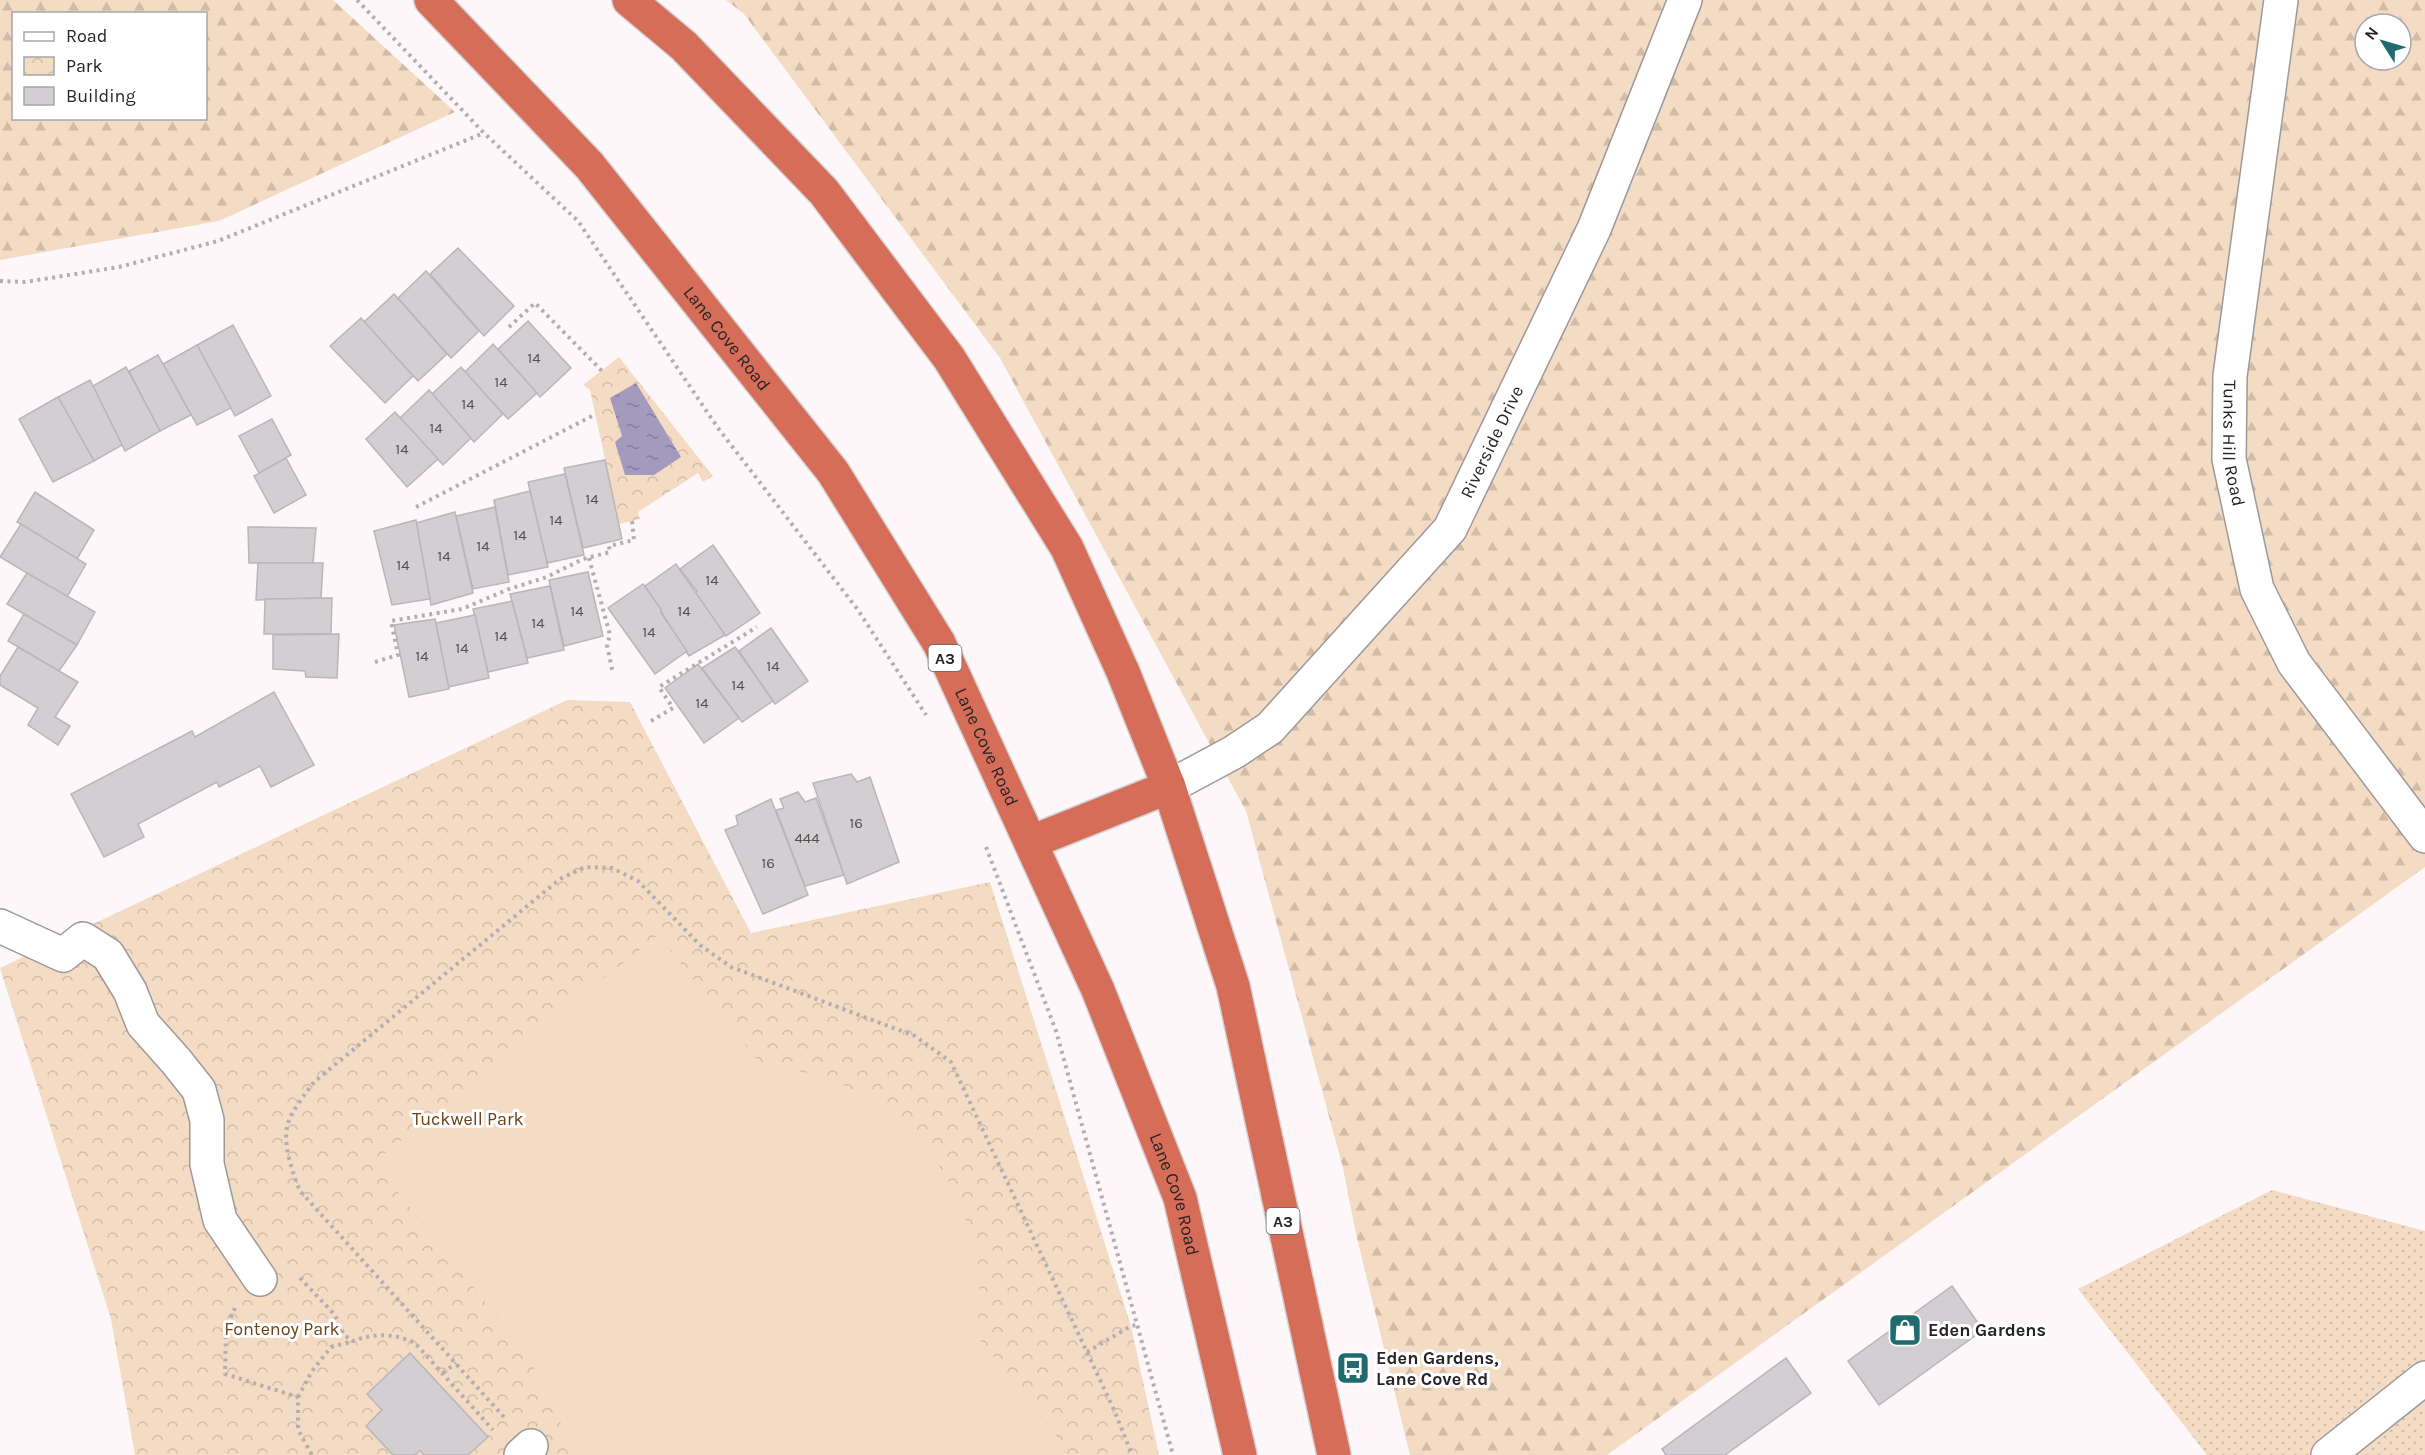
<svg xmlns="http://www.w3.org/2000/svg" width="2425" height="1455" font-family="Karla,sans-serif">
  <style>
    .grass { fill: url(#grass-dots) }
    .forest { fill: url(#forest-firs); fill-rule: evenodd }
    .park { fill: url(#park-crowns) }
    .pitch { fill: #f4dbc4 }
    .water { fill: url(#water-ripples) }
    .building { fill: #d3ced2; stroke: #bab5b9; stroke-width: 1.5 }
    .lines { fill: none; stroke-linecap: round; stroke-linejoin: round }
    .minor-casing { stroke: #9e989a; stroke-width: 36 }
    .highway-casing { stroke: #d4d3d3; stroke-width: 36 }
    .path { stroke: #b4aeb0; stroke-width: 4; stroke-dasharray: 3 4.5; stroke-linecap: butt }
    .minor { stroke: #fff; stroke-width: 33 }
    .highway { stroke: #d66d58; stroke-width: 33 }
    .labels { text-anchor: middle; dominant-baseline: central; stroke-width: 6; stroke-linejoin: round; paint-order: stroke }
    .number-label { font-size: 15px; fill: #514e50 }
    .shield { fill: #fff; stroke: #676566; stroke-width: 1.5 }
    .shield-label { font-size: 16px; font-weight: bold; fill: #262324 }
    .street-label { font-size: 18px; fill: #262324; stroke: #fff }
    .park-label { font-size: 18px; fill: #6a4216; stroke: #fff }
    .poi-label { font-size: 18px; font-weight: bold; fill: #262324; stroke: #fff; text-anchor: start }
  </style>
  <defs>
    <pattern id="grass-dots" width="8" height="8" patternUnits="userSpaceOnUse" patternTransform="scale(1.5)"><rect width="8" height="8" fill="#f4dbc4"/><path d="M2 2h.1M6 6h.1" fill="none" stroke="#d1bca8" stroke-width="1.8" stroke-linecap="round"/></pattern>
    <pattern id="forest-firs" width="22" height="20" patternUnits="userSpaceOnUse" patternTransform="scale(1.5)"><rect width="22" height="20" fill="#f4dbc4"/><path d="M5 1l3.5 6h-7zM16 11l3.5 6h-7z" fill="#d1bca8"/></pattern>
    <pattern id="park-crowns" width="20" height="18" patternUnits="userSpaceOnUse" patternTransform="scale(1.5)"><rect width="20" height="18" fill="#f4dbc4"/><path d="M2 6a3 3 0 1 1 6 0M12 15a3 3 0 1 1 6 0" fill="none" stroke="#d1bca8"/></pattern>
    <pattern id="water-ripples" width="26" height="14" patternUnits="userSpaceOnUse" patternTransform="scale(1.5)"><rect width="26" height="14" fill="#a39bbd"/><path d="M2 4q2-2 4 0t4 0M15 11q2-2 4 0t4 0" fill="none" stroke="#857e99"/></pattern>
  </defs>
  <rect width="100%" height="100%" fill="#fef7f9"/>
  <polygon class="grass" points="2272,1190 2425,1231 2425,1455 2207,1455 2078,1289"/>
  <g class="forest">
    <path d="M 0,0 L 333,0 L 455,112 L 219,221 L 0,260 ZM 14,14 L 206,14 L 206,118 L 14,118 Z"/>
    <path d="M 726,0 L 2425,0 L 2425,867 L 1607,1455 L 1410,1455 L 1356,1234 L 1343,1168 L 1246,811 L 1000,358 L 744,14 ZM 2365,24 L 2401,24 L 2401,60 L 2365,60 Z"/>
  </g>
  <g class="park">
    <polygon points="619,357 713,476 703,482 698,473 638,512 640,519 619,524 590,390 583,385"/>
    <polygon points="567,700 630,702 751,933 990,882 1131,1326 1159,1455 135,1455 111,1319 0,968"/>
  </g>
  <path class="pitch" d="M 658,935 L 763,1067 C 901,1072 998,1201 976,1335 L 1065,1447 L 1054,1455 L 586,1455 L 572,1440 L 549,1405 L 530,1358 L 374,1162 Z"/>
  <polygon class="water" points="636,383 681,457 654,475 625,475 615,442 622,436 610,398"/>
  <g class="building">
    <polygon points="458,248 514,306 484,336 430,274"/>
    <polygon points="426,271 479,331 451,358 398,298"/>
    <polygon points="394,294 447,354 418,381 364,322"/>
    <polygon points="361,318 413,376 385,403 330,346"/>
    <polygon points="528,321 571,368 540,397 498,349"/>
    <polygon points="233,325 271,396 235,416 197,345"/>
    <polygon points="493,344 537,393 508,419 465,372"/>
    <polygon points="197,345 231,408 197,425 163,364"/>
    <polygon points="158,355 191,415 160,431 129,371"/>
    <polygon points="126,367 160,431 125,451 93,386"/>
    <polygon points="461,367 503,414 474,442 432,394"/>
    <polygon points="90,380 122,445 94,461 58,397"/>
    <polygon points="429,390 471,438 443,465 400,418"/>
    <polygon points="58,397 94,461 53,482 19,419"/>
    <polygon points="395,412 438,459 407,487 366,439"/>
    <polygon points="272,419 291,455 259,473 239,436"/>
    <polygon points="286,458 306,495 274,513 254,476"/>
    <polygon points="605,460 622,539 583,548 564,468"/>
    <polygon points="565,474 584,555 547,563 528,482"/>
    <polygon points="530,491 548,567 508,575 494,500"/>
    <polygon points="35,492 94,530 77,559 17,522"/>
    <polygon points="495,507 509,582 473,589 456,516"/>
    <polygon points="455,512 473,593 431,605 416,523"/>
    <polygon points="416,520 430,599 392,605 374,531"/>
    <polygon points="21,524 86,564 67,597 0,557"/>
    <polygon points="248,527 316,528 313,563 249,563"/>
    <polygon points="713,545 760,613 726,636 694,593 697,591 680,569"/>
    <polygon points="258,563 323,563 321,598 256,600"/>
    <polygon points="676,564 725,635 689,656 645,586"/>
    <polygon points="588,572 603,636 564,646 549,580"/>
    <polygon points="27,573 95,612 77,645 7,604"/>
    <polygon points="643,584 661,609 661,613 687,651 655,674 608,608"/>
    <polygon points="550,586 564,650 527,658 510,594"/>
    <polygon points="332,598 331,634 264,634 265,599"/>
    <polygon points="512,601 528,663 488,672 473,609"/>
    <polygon points="24,614 77,645 59,671 8,641"/>
    <polygon points="475,615 489,678 448,687 436,623"/>
    <polygon points="435,619 449,689 409,697 394,625"/>
    <polygon points="771,628 808,681 775,704 739,651"/>
    <polygon points="339,634 337,678 306,677 305,671 273,669 273,635"/>
    <polygon points="18,647 78,682 55,717 70,726 58,745 28,725 38,708 0,685 0,676"/>
    <polygon points="735,647 773,701 742,722 702,668"/>
    <polygon points="698,664 739,718 704,743 665,688"/>
    <polygon points="274,692 314,765 271,787 260,766 219,787 217,782 138,824 144,837 104,857 71,794 192,731 195,737"/>
    <polygon points="851,774 857,782 870,777 899,862 847,884 813,783"/>
    <polygon points="798,792 805,802 816,798 844,875 805,886 776,810 784,808 780,799"/>
    <polygon points="771,799 808,895 763,914 725,830 738,825 736,816"/>
    <polygon points="1952,1286 1983,1330 1879,1405 1848,1361"/>
    <polygon points="410,1353 488,1437 468,1455 424,1455 420,1450 415,1455 393,1455 366,1426 382,1410 367,1394"/>
    <polygon points="1786,1358 1811,1393 1725,1455 1666,1455 1662,1449"/>
  </g>
  <g class="lines">
    <g class="minor-casing">
      <g id="minor">
        <path id="s1" d="M 2281,0 L 2230,376 L 2229,459 L 2257,589 L 2294,663 L 2425,836"/>
        <path id="s2" d="M 1169,787 L 1234,752 L 1270,728 L 1450,529 L 1594,229 L 1685,0"/>
        <polyline points="0,926 63,955 83,939 108,955 130,991 143,1024 176,1061 199,1090 207,1120 207,1164 220,1220 260,1279"/>
        <polyline points="521,1455 531,1446"/>
        <polyline points="2328,1455 2425,1378"/>
      </g>
    </g>
    <g class="highway-casing">
      <g id="highway">
        <path id="s3" d="M 431,0 L 589,165 L 833,472 L 939,643 L 1098,990 L 1180,1198 L 1240,1455"/>
        <polyline points="629,0 684,46 824,192 949,358 1067,548 1123,672 1169,787 1233,986 1334,1455"/>
        <polyline points="1031,842 1169,787"/>
      </g>
    </g>
    <g class="path">
      <polyline points="357,0 484,133 578,221 718,428 858,610 926,715"/>
      <polyline points="0,281 25,282 119,267 218,241 484,133"/>
      <polyline points="509,327 535,303 602,371"/>
      <polyline points="416,507 596,414"/>
      <polyline points="589,558 610,635 607,645 613,674"/>
      <polyline points="375,662 398,655 391,621 462,609 509,589 547,577 583,559 610,552 609,546 634,540 632,521"/>
      <polyline points="651,721 673,708 659,687 757,627"/>
      <polyline points="986,847 1056,1031 1173,1455"/>
      <path d="M 300,1278 L 335,1315 L 344,1335 L 353,1341 C 374,1333 394,1333 415,1343 L 493,1430"/>
      <polyline points="235,1308 226,1328 225,1374 298,1397 298,1430 312,1455"/>
      <polyline points="1087,1352 1131,1326 1137,1325"/>
      <polyline points="443,1373 456,1363"/>
      <polyline points="298,1397 312,1371 331,1347 353,1341"/>
      <path d="M 504,1417 L 300,1191 C 293,1174 283,1146 287,1127 C 289,1114 306,1093 314,1082 L 560,879 L 585,867 L 612,868 L 638,881 L 700,945 L 731,967 L 915,1036 L 951,1062 L 1115,1412 L 1132,1455"/>
    </g>
    <use href="#minor" class="minor"/>
    <use href="#highway" class="highway"/>
  </g>
  <defs>
    <g id="shop-square" transform="scale(1.725)"><rect x="-9" y="-9" width="18" height="18" rx="4" fill="#1f6b6e" stroke="#fff"/><path d="M-5-2.5h2.3a2.7 3.5 0 0 1 5.4 0H5L5.5 6h-11ZM-1.5-2.5h3a1.5 2.3 0 0 0-3 0Z" fill="#fff"/></g>
    <g id="bus-square" transform="scale(1.725)"><rect x="-9" y="-9" width="18" height="18" rx="4" fill="#1f6b6e" stroke="#fff"/><path d="M-5-6H5V4H4V6H2V4H-2V6H-4V4H-5ZM-3.5-4V0h7V-4ZM-3.5 1.2v1.5H-2V1.2ZM2 1.2v1.5H3.5V1.2Z" fill="#fff"/></g>
  </defs>
  <g fill-rule="evenodd">
    <use href="#shop-square" x="1905" y="1330"/>
    <use href="#bus-square" x="1353" y="1368"/>
  </g>
  <g class="labels">
    <g class="number-label">
      <text x="534" y="358">14</text>
      <text x="501" y="382">14</text>
      <text x="468" y="404">14</text>
      <text x="436" y="428">14</text>
      <text x="402" y="449">14</text>
      <text x="592" y="499">14</text>
      <text x="556" y="520">14</text>
      <text x="520" y="535">14</text>
      <text x="483" y="546">14</text>
      <text x="444" y="556">14</text>
      <text x="403" y="565">14</text>
      <text x="712" y="580">14</text>
      <text x="577" y="611">14</text>
      <text x="684" y="611">14</text>
      <text x="538" y="623">14</text>
      <text x="649" y="632">14</text>
      <text x="501" y="636">14</text>
      <text x="462" y="648">14</text>
      <text x="422" y="656">14</text>
      <text x="773" y="666">14</text>
      <text x="738" y="685">14</text>
      <text x="702" y="703">14</text>
      <text x="856" y="823">16</text>
      <text x="807" y="838">444</text>
      <text x="768" y="863">16</text>
    </g>
    <g class="shield">
      <rect x="928.5" y="645" width="33" height="26" rx="4.5"/>
      <rect x="1266.5" y="1208" width="33" height="26" rx="4.5"/>
    </g>
    <g class="shield-label">
      <text x="945" y="658">A3</text>
      <text x="1283" y="1221">A3</text>
    </g>
    <g class="street-label">
      <text stroke="none"><textPath href="#s3" startOffset="450">Lane Cove Road</textPath></text>
      <text stroke="none"><textPath href="#s2" startOffset="482">Riverside Drive</textPath></text>
      <text stroke="none"><textPath href="#s1" startOffset="447">Tunks Hill Road</textPath></text>
      <text stroke="none"><textPath href="#s3" startOffset="936">Lane Cove Road</textPath></text>
      <text stroke="none"><textPath href="#s3" startOffset="1422">Lane Cove Road</textPath></text>
    </g>
    <g class="park-label">
      <text x="468" y="1119">Tuckwell Park</text>
      <text x="282" y="1329">Fontenoy Park</text>
    </g>
    <g class="poi-label">
      <text x="1928" y="1330">Eden Gardens</text>
      <text x="1376" y="1358">Eden Gardens,<tspan x="1376" dy="21">Lane Cove Rd</tspan></text>
    </g>
  </g>
  <rect x="12" y="12" width="195" height="108" fill="#ffffff" stroke="#a8a7a7" stroke-width="1.5"/>
  <rect x="24" y="32" width="30" height="9" fill="#ffffff" stroke="#a8a7a7" stroke-width="1.5"/>
  <text x="66" y="42" font-size="18" fill="#262324">Road</text>
  <rect x="24" y="57" width="30" height="18" fill="url(#park-crowns)" stroke="#a8a7a7" stroke-width="1.5"/>
  <text x="66" y="72" font-size="18" fill="#262324">Park</text>
  <rect x="24" y="87" width="30" height="18" fill="#d3ced2" stroke="#a8a7a7" stroke-width="1.5"/>
  <text x="66" y="102" font-size="18" fill="#262324">Building</text>
  <g transform="translate(2383 42) rotate(307)"><circle r="28" fill="#ffffff" stroke="#a8a7a7" stroke-width="1.5"/>
  <path d="M0-4.5L10 22L0 15L-10 22Z" fill="#1f6b6e"/>
  <text y="-9" font-size="16" font-weight="bold" text-anchor="middle" fill="#262324">N</text>
  </g>
</svg>
